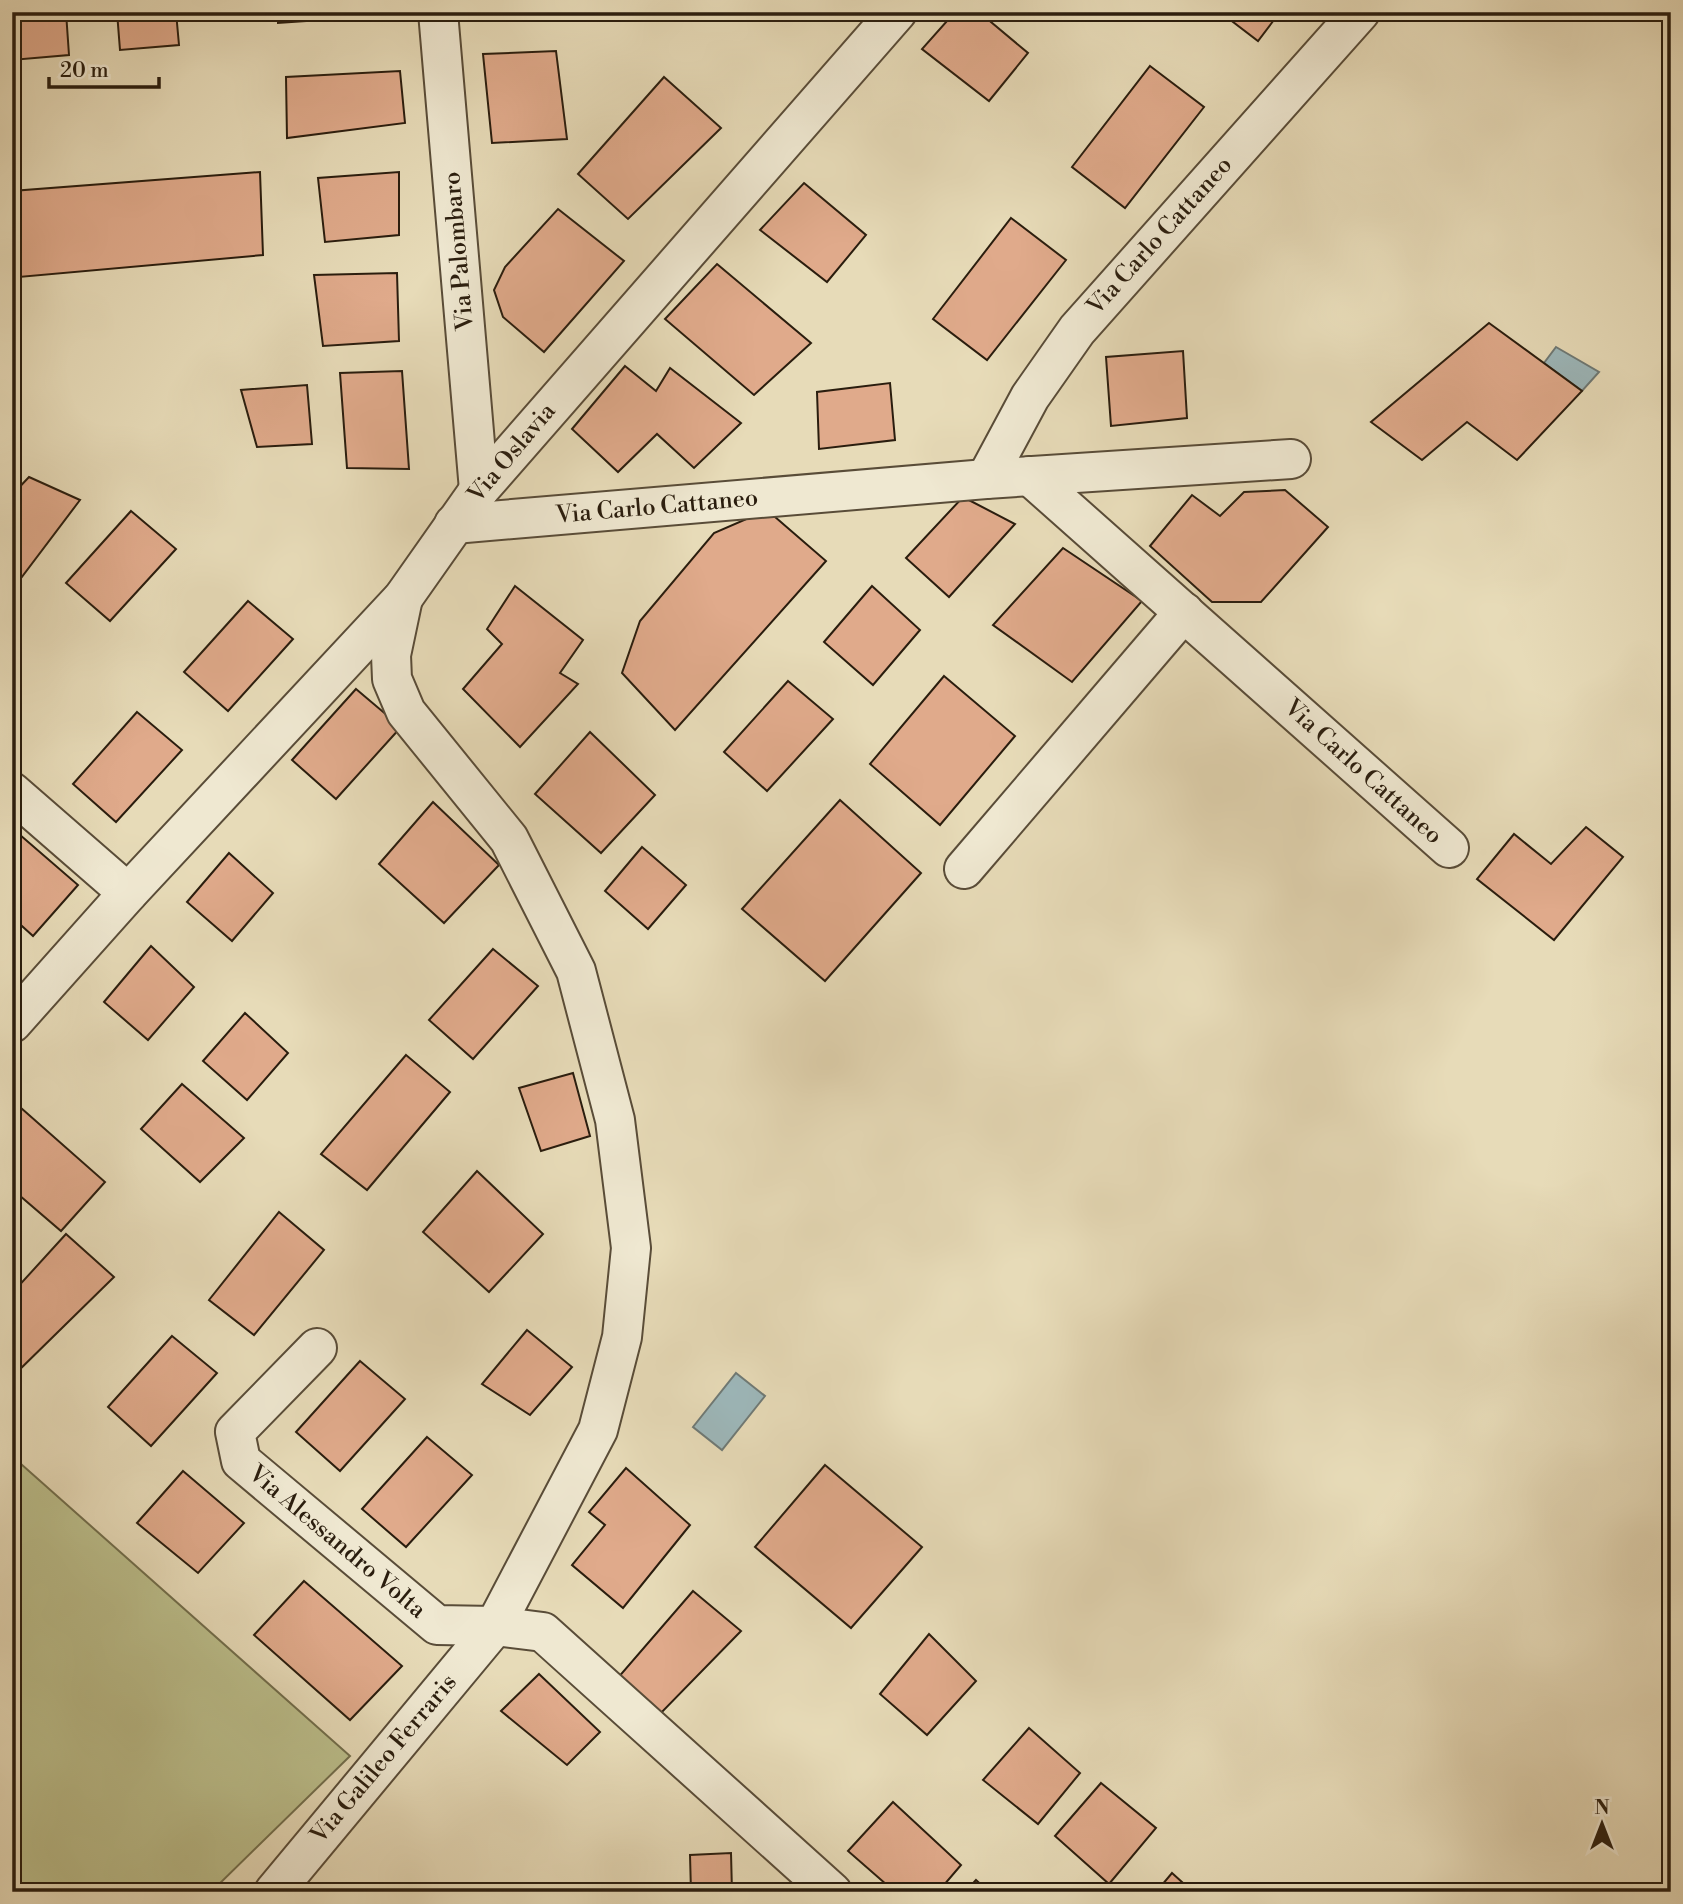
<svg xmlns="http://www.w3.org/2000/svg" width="1683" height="1904" font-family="'Libre Bodoni',serif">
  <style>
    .green { fill: #bbbe8b; stroke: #726e4c; stroke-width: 2 }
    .water { fill: #9db8bb; stroke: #6f7a76; stroke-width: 2 }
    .building { fill: #e0aa8b; stroke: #2a1d0e; stroke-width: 2 }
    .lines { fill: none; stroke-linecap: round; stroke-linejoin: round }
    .minor-casing { stroke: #594c38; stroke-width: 42 }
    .minor { stroke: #efe8d1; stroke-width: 38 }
    .labels { text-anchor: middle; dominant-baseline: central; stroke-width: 7; stroke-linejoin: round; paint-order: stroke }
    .street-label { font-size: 24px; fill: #2a1d0e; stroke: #efe8d1 }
  </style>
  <rect width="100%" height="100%" fill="#e7dbb8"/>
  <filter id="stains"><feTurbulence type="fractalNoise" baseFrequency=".00286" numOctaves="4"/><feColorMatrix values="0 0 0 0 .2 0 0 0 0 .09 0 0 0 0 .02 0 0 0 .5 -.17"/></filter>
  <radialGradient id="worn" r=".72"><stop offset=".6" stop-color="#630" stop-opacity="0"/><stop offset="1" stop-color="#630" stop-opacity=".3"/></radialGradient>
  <polygon class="green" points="12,1456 350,1756 211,1892 12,1892"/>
  <g class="water">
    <polygon points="1556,347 1599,372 1582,391 1544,363"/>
    <polygon points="736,1373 765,1396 722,1450 693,1427"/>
  </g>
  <g class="building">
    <polygon points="12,12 66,12 69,55 12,60"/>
    <polygon points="117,12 176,12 179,45 120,50"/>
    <polygon points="278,12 394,12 394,15 278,23"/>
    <polygon points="955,12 979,12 1028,53 989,101 922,49"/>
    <polygon points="1220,12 1280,12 1258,41"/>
    <polygon points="556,51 567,139 492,143 483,54"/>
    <polygon points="1150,66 1204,107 1125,208 1072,167"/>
    <polygon points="400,71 405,123 287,138 286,77"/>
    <polygon points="664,77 721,128 628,219 578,174"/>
    <polygon points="260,172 263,255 19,277 12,224 12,191"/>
    <polygon points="399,172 399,235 325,242 318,178"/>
    <polygon points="804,183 866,235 827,282 760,230"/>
    <polygon points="558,209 624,261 544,352 503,317 494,290 505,267"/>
    <polygon points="1011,218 1066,260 987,360 933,319"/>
    <polygon points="717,264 811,343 754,395 665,319"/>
    <polygon points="397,273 399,341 323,346 314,275"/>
    <polygon points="1489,323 1582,391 1517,460 1467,422 1422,460 1371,422"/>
    <polygon points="1183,351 1187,418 1111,426 1106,357"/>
    <polygon points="625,366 656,391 670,368 741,423 694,468 657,434 618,472 572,429"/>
    <polygon points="402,371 409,469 347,468 340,373"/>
    <polygon points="890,383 895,440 819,449 817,392"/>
    <polygon points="307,385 312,444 257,447 241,390"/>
    <polygon points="29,477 80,500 12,590 12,495"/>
    <polygon points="1285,490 1328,527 1261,602 1212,602 1150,546 1192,495 1220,516 1244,492"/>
    <polygon points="963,497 1015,524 949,597 906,558"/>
    <polygon points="767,510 826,561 675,730 622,673 640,621 714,533"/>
    <polygon points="131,511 176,549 110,621 66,583"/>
    <polygon points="1063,548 1142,601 1072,682 993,625"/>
    <polygon points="515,586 583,640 560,673 578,684 520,747 463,689 502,644 487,629"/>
    <polygon points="872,586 920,630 873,685 824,642"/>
    <polygon points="248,601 293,639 228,711 184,672"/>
    <polygon points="944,676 1015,736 940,825 870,764"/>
    <polygon points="788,681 833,719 767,791 724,752"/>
    <polygon points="356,689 401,727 336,799 292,760"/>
    <polygon points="137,712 182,750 116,822 73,784"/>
    <polygon points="590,732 655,795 601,853 535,794"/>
    <polygon points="840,800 921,873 825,981 742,909"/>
    <polygon points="433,802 499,865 444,923 379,864"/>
    <polygon points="1586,827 1623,857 1554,940 1477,879 1514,834 1551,864"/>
    <polygon points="12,828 78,885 33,936 12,917"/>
    <polygon points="642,847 686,885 648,929 605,891"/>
    <polygon points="229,853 273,893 232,941 187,902"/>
    <polygon points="151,946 194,987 148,1040 104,1002"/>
    <polygon points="493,949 538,986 473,1059 429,1020"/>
    <polygon points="245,1013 288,1053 247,1100 203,1061"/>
    <polygon points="406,1055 450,1092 367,1190 321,1154"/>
    <polygon points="573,1073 590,1136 541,1151 519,1088"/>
    <polygon points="182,1084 244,1138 200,1182 141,1129"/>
    <polygon points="12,1100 105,1182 61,1231 12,1189"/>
    <polygon points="477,1171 543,1234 489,1292 423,1232"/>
    <polygon points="279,1212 324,1250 254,1335 209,1300"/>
    <polygon points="66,1234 114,1277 12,1377 12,1288 15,1290"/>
    <polygon points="527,1330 572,1367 530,1415 482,1384"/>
    <polygon points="172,1336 217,1373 151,1446 108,1407"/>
    <polygon points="360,1361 405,1399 340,1471 296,1432"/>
    <polygon points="427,1437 472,1475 406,1547 362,1509"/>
    <polygon points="825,1465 922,1547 851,1628 755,1547"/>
    <polygon points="626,1468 690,1525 623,1608 572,1565 605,1525 589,1512"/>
    <polygon points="183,1471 244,1523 198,1573 137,1523"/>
    <polygon points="304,1581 402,1666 350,1720 254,1635"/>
    <polygon points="693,1591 741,1631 660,1714 616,1680"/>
    <polygon points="929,1634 976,1681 927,1735 880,1694"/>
    <polygon points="539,1674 600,1732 567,1765 501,1711"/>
    <polygon points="1029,1728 1080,1773 1038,1824 983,1780"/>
    <polygon points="1101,1783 1156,1828 1109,1884 1055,1836"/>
    <polygon points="893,1802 961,1865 938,1892 895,1892 848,1851"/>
    <polygon points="731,1853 732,1892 691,1892 690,1855"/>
    <polygon points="1172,1873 1193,1892 1156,1892"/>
    <polygon points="976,1880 989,1892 965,1892"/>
  </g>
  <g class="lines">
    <g class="minor-casing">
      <g id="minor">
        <polyline points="438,12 479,490"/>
        <polyline points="1030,476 1449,848"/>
        <polyline points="986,479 1030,397 1077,330 1360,12"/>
        <polyline points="454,524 986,479 1291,459"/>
        <polyline points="12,792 128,893"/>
        <polyline points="964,869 1184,612"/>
        <polyline points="12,1023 128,893 403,598 479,490 897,12"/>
        <polyline points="317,1348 235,1432 241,1461 437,1625 495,1626 543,1632 832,1892"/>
        <polyline points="274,1892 495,1626 598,1430 622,1337 631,1248 615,1120 576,971 509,839 406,712 392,679 391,655 403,598"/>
      </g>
    </g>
    <use href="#minor" class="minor"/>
  </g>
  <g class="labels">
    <g class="street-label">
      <text transform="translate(1160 236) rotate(-48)">Via Carlo Cattaneo</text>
      <text transform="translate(459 251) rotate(-95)">Via Palombaro</text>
      <text transform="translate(512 453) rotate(-50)">Via Oslavia</text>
      <text transform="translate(657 507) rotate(-5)">Via Carlo Cattaneo</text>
      <text transform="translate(1363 772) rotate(42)">Via Carlo Cattaneo</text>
      <text transform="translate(337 1542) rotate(40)">Via Alessandro Volta</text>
      <text transform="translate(384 1759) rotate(-50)">Via Galileo Ferraris</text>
    </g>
  </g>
  <rect width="1683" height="1904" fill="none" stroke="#e7dbb8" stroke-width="42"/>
  <rect x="14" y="14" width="1655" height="1876" fill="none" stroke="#2a1d0e" stroke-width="3.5"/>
  <rect x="21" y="21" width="1641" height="1862" fill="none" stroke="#2a1d0e" stroke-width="2"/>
  <g transform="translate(1602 1824)" stroke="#efe8d1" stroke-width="5" paint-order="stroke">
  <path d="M0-5L12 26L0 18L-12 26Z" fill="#2a1d0e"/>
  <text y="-10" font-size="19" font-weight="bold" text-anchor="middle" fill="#2a1d0e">N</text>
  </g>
  <path d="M49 77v10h110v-10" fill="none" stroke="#2a1d0e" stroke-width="3.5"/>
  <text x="60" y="77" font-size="21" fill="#2a1d0e" stroke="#efe8d1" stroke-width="5" paint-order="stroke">20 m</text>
  <rect width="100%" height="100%" filter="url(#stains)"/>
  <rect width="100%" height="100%" fill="url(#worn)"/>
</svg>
